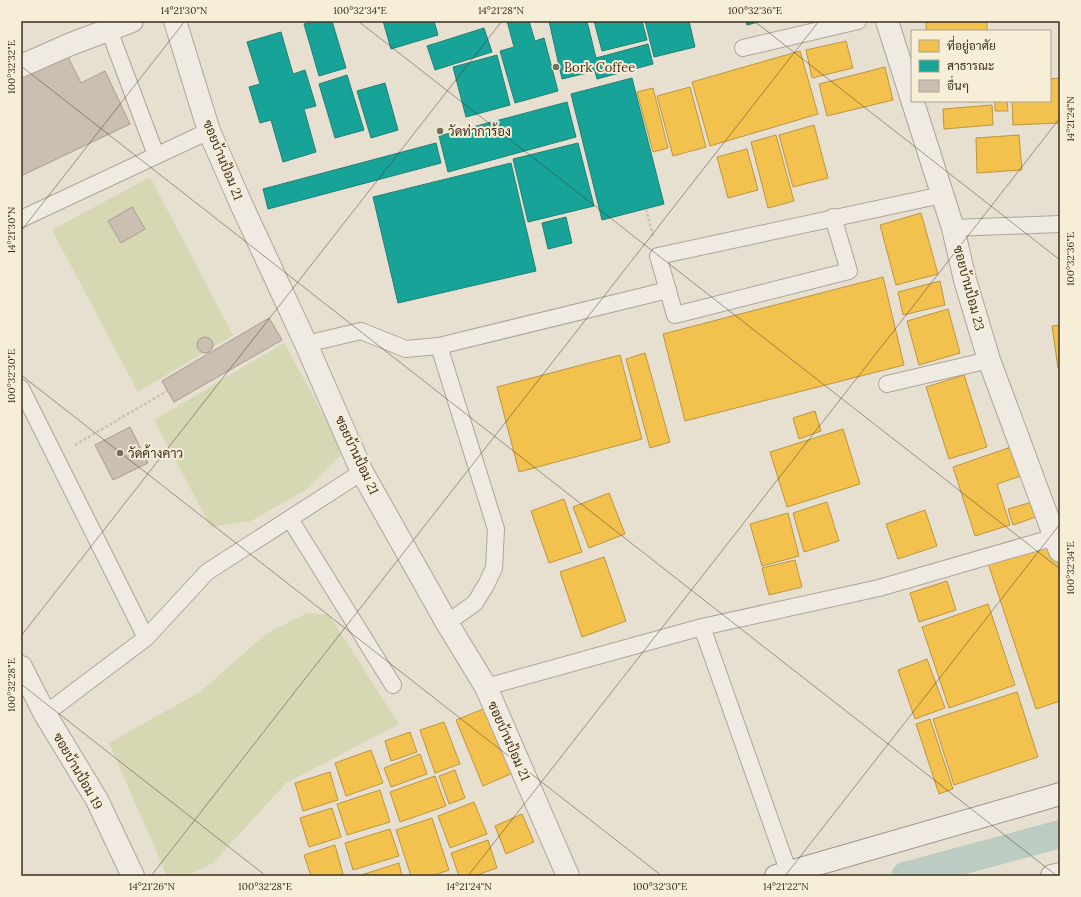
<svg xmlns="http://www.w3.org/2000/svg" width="1081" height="897" font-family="Lora,Sarabun,serif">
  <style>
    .green { fill: #d6d7b3 }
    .homes { fill: #f2c14e; stroke: #bc9540 }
    .public { fill: #17a398; stroke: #228074 }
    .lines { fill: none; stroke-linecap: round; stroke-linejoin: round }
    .canal { stroke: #bcccc2; stroke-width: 28 }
    .building { fill: #cbbfb2; stroke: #a89c90 }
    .lane-casing { stroke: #ada599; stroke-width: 18 }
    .street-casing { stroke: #ada599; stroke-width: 24 }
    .secondary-casing { stroke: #9c958a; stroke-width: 24 }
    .path { stroke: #c8c2b9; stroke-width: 2.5; stroke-dasharray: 3 2; stroke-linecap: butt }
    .lane { stroke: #efebe3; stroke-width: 16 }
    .street { stroke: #efebe3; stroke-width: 22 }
    .secondary { stroke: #efebe3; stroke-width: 22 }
    .ticks { fill: none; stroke: #3d2e20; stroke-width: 1; stroke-opacity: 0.45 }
    .poi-dot { fill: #786c5e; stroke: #f7eed8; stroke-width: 1.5 }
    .labels { text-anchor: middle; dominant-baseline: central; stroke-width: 4; stroke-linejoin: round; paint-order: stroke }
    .poi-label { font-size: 13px; fill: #3d2e20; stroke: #f7eed8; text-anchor: start }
    .street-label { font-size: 13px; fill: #3d2e20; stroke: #f7eed8 }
    .neatline { fill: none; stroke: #3d2e20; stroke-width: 1.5 }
    .ticks-label { font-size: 10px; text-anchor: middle; fill: #3d2e20 }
  </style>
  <rect width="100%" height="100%" fill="#e7e0d1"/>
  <g class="green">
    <polygon points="150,177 233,335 138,392 52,230"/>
    <polygon points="284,343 344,452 307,489 251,521 211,527 154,420"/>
    <polygon points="307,613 329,615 399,724 286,783 213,863 186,876 167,876 109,743 200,692 266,634"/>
  </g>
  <g class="homes">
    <rect x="926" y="21" width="61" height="10"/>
    <polygon points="846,41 853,68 812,78 806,50"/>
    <polygon points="800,51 818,114 710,146 692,82"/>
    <polygon points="885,67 893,100 827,116 819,84"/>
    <polygon points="1060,78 1060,123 1013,125 1012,101 1050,101 1050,79"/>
    <polygon points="690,87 706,147 673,156 657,96"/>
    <polygon points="653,88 668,148 653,152 637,92"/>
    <polygon points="970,101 991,101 970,102"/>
    <polygon points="995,101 1007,101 1008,111 995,111"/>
    <polygon points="992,105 993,125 944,129 943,109"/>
    <polygon points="814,125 828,178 793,187 779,135"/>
    <polygon points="776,135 794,201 768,208 751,142"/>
    <polygon points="1019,135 1022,170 977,173 976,138"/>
    <polygon points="747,149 758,190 728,198 717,157"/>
    <polygon points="921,213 938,274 896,285 880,225"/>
    <polygon points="883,277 904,365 685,421 663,334"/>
    <polygon points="940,281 945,305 903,315 898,292"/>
    <polygon points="948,309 960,353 919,365 907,321"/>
    <polygon points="1060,325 1060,368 1058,368 1052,326"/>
    <polygon points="645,353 670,442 650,448 626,359"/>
    <polygon points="620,355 642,439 519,472 497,387"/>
    <polygon points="964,375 987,447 949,459 926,387"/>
    <polygon points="815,411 821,431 799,439 793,418"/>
    <polygon points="843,429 860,484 787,507 770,452"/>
    <polygon points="1014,446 1024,475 997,484 1010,525 975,536 953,467"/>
    <polygon points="609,493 625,534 589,548 573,507"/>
    <polygon points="564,499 582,552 549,563 531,511"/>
    <polygon points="827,502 839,541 804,552 793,513"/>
    <polygon points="1032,502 1036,517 1013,525 1008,509"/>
    <polygon points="925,510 937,546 898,559 886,524"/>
    <polygon points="788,513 799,556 762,566 750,524"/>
    <polygon points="1054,541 1060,558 1060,701 1036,709 988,563"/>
    <polygon points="604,557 626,621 582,637 560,572"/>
    <polygon points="795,560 802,587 769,595 762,568"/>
    <polygon points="947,581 956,610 919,622 910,593"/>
    <polygon points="988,604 1015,685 949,708 922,627"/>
    <polygon points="927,659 945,708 915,719 898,670"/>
    <polygon points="1017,692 1038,757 954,785 933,719"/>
    <polygon points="488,707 515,772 483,786 456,720"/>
    <polygon points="930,719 953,789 939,794 916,724"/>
    <polygon points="444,722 460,764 435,773 420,730"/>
    <polygon points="410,732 417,752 391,761 385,741"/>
    <polygon points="371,750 383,783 346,796 335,763"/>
    <polygon points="420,754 427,774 391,787 384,768"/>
    <polygon points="455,770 465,798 449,804 439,776"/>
    <polygon points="330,772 338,800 303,811 295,783"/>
    <polygon points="435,776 446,806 400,822 390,792"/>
    <polygon points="380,790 390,822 347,835 337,804"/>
    <polygon points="474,802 487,834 450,848 438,816"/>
    <polygon points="332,808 341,837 309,847 300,818"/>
    <polygon points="522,814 534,842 506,854 495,826"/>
    <polygon points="432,818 449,870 432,876 411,876 396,830"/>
    <polygon points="390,829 399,856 353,870 345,843"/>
    <polygon points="488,840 497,868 474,876 459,876 451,853"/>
    <polygon points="335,845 343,874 336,876 311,876 304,855"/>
    <polygon points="399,863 402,876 358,876"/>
  </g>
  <g class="public">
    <polygon points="314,21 332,21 346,68 319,76 304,24"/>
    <polygon points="383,21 434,21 438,35 391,49"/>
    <polygon points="507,21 529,21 535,41 544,38 558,91 515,103 500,51 514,47"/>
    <polygon points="549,21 587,21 596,58 648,44 653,64 597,79 595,71 562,79"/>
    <polygon points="594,21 642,21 647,40 602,51"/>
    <polygon points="645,21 689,21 695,47 654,57"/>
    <polygon points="746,21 762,21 747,25"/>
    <polygon points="484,28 492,52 435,70 427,46"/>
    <polygon points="281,32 293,74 305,70 316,106 304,109 316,152 283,162 271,120 260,123 249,87 260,84 247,42"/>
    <polygon points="497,55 510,105 466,117 453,67"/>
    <polygon points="347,75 364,130 335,138 319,84"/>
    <polygon points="632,78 664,204 602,220 571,94"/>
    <polygon points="385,83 398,130 371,138 357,91"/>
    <polygon points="567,102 576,137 448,172 439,136"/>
    <polygon points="436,143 441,163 268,209 263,189"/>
    <polygon points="578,143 594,206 528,222 513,159"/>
    <polygon points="511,163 536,271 398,303 373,197"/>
    <polygon points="566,217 572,243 548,249 542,223"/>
  </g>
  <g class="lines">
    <polyline class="canal" points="905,876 1060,834"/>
  </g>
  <g class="building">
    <polygon points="67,55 81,83 105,71 130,124 21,176 21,77"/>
    <polygon points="132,207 145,229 121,243 108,221"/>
    <polygon points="269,318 282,340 174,402 162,381"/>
    <circle cx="205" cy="345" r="8"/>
    <polygon points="130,427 148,463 113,480 95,445"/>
  </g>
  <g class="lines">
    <g class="lane-casing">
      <g id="lane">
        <polyline points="109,30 156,155"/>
        <polyline points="743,48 858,21"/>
        <polyline points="833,217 849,271 675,315 658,256 942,195"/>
        <polyline points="21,219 209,131"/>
        <polyline points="953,228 1060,224"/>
        <polyline points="306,344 361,331 406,349 439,346 668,290"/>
        <polyline points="439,346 496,529 494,568 486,585 475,603 447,623"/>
        <polyline points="887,384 989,360"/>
        <polyline points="21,388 146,638"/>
        <polyline points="290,519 393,685"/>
        <polyline points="702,627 789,873"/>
        <polyline points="486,687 702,627 879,588 1055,537"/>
        <polyline points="45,714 146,638 207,572 362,472"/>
      </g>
    </g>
    <g class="street-casing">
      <g id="street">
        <polyline points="175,21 209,131 242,206 306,344 362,472 447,623 486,687 568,876"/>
        <polyline points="887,21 953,228 965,280 989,360 1060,551"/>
        <polyline points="21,66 71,44 132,21"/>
        <polyline points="21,667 45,714 97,800 133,876"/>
        <polyline points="1052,876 1060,874"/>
      </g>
    </g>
    <g class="secondary-casing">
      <polyline id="secondary" points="776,876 1060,794"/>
    </g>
    <g class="path">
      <polyline points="646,209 653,236"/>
      <polyline points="75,445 167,391"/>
    </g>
    <use href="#lane" class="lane"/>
    <use href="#street" class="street"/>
    <use href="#secondary" class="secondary"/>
  </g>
  <path class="ticks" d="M 358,21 L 1060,569M 754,21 L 1060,260M 21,66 L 1057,876M 21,231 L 185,21M 21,375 L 662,876M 21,636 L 502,21M 21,684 L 266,876M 151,876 L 819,21M 468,876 L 1060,118M 785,876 L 1060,524"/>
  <g class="poi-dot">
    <circle cx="556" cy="67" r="4"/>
    <circle cx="440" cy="131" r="4"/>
    <circle cx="120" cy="453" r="4"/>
  </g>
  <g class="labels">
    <g class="poi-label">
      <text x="564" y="67">Bork Coffee</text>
      <text x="448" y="131">วัดท่าการ้อง</text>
      <text x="128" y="453">วัดค้างคาว</text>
    </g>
    <g class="street-label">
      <text transform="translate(223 160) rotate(68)">ซอยบ้านป้อม 21</text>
      <text transform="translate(969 288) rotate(75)">ซอยบ้านป้อม 23</text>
      <text transform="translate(357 455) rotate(65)">ซอยบ้านป้อม 21</text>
      <text transform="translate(509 741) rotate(66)">ซอยบ้านป้อม 21</text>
      <text transform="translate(78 771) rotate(60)">ซอยบ้านป้อม 19</text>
    </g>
  </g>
  <rect width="1081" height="897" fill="none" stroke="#f7eed8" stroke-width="44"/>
  <rect x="911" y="30" width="140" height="72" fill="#f7eed8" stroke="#ada18e"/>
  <rect x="919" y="40" width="20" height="12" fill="#f2c14e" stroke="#ada18e"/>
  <text x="947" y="50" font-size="12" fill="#3d2e20">ที่อยู่อาศัย</text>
  <rect x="919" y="60" width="20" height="12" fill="#17a398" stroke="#ada18e"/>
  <text x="947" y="70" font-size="12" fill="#3d2e20">สาธารณะ</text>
  <rect x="919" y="80" width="20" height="12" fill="#cbbfb2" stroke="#ada18e"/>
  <text x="947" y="90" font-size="12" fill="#3d2e20">อื่นๆ</text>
  <rect x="22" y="22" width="1037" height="853" class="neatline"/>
  <g class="ticks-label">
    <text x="184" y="14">14°21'30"N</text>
    <text x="360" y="14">100°32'34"E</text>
    <text x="501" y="14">14°21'28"N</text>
    <text x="755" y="14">100°32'36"E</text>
    <text transform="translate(11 67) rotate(-90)" y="4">100°32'32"E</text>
    <text transform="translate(1070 119) rotate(-90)" y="4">14°21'24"N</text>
    <text transform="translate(11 230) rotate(-90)" y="4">14°21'30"N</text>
    <text transform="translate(1070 259) rotate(-90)" y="4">100°32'36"E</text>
    <text transform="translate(11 376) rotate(-90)" y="4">100°32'30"E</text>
    <text transform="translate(1070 568) rotate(-90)" y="4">100°32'34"E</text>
    <text transform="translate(11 685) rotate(-90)" y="4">100°32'28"E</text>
    <text x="152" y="890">14°21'26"N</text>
    <text x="265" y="890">100°32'28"E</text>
    <text x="469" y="890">14°21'24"N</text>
    <text x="660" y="890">100°32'30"E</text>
    <text x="786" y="890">14°21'22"N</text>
  </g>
</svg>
